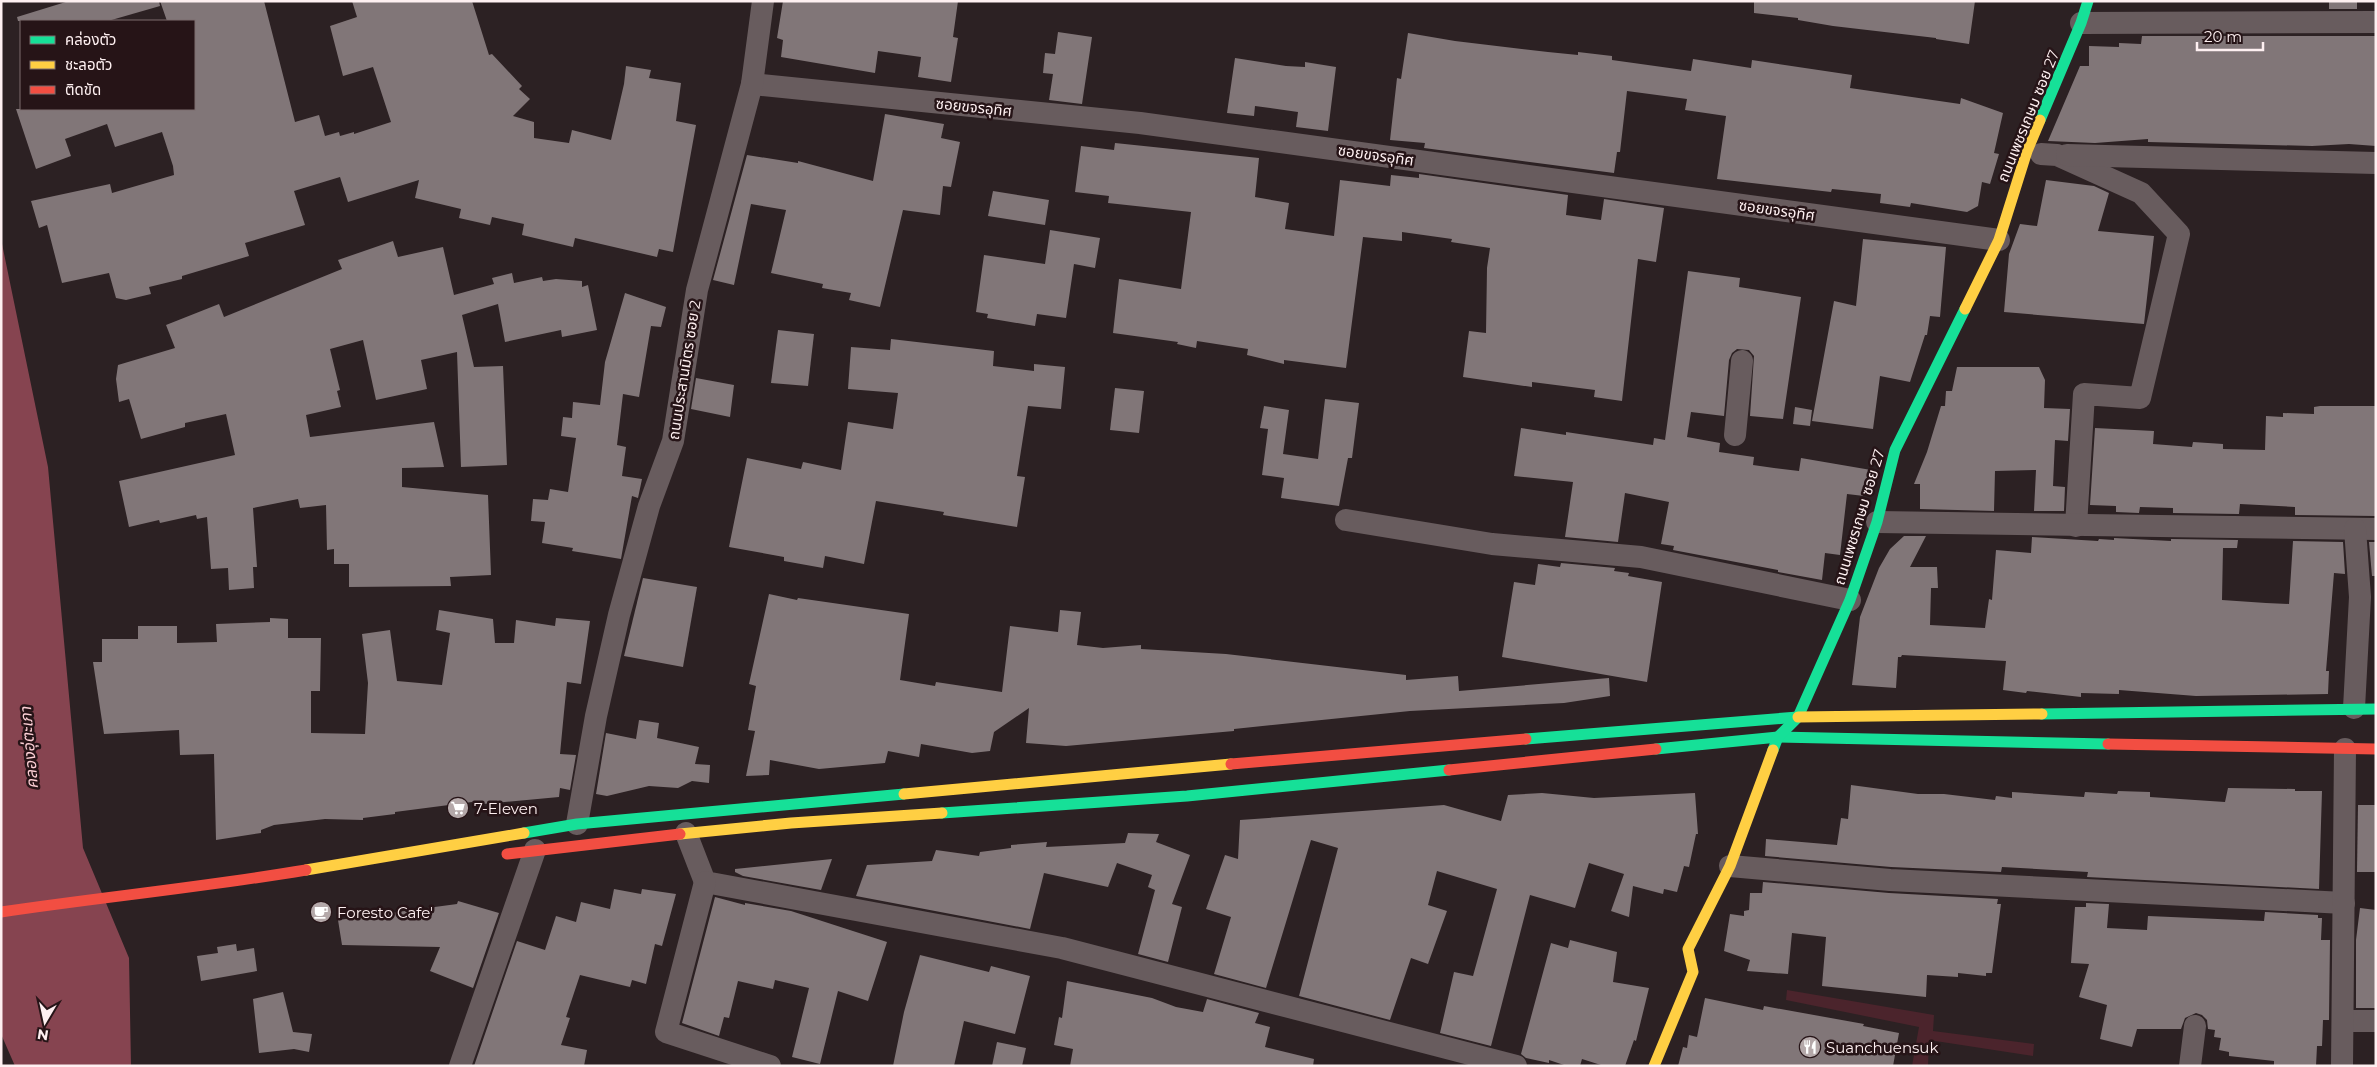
<svg xmlns="http://www.w3.org/2000/svg" width="2377" height="1067" font-family="Montserrat,'Noto Sans Thai',sans-serif">
  <style>
    .green { fill: #4b242c }
    .water { fill: #864450 }
    .building { fill: #817678 }
    .lines { fill: none; stroke-linecap: round; stroke-linejoin: round }
    .street { stroke: #685c5e; stroke-width: 22 }
    .fast { stroke: #16e098; stroke-width: 11 }
    .slow { stroke: #ffcf43; stroke-width: 11 }
    .jam { stroke: #f24e42; stroke-width: 11 }
    .labels { text-anchor: middle; dominant-baseline: central; stroke-width: 5; stroke-linejoin: round; paint-order: stroke }
    .street-label { font-size: 15px; fill: #fef0f1; stroke: #261417 }
    .poi-label { font-size: 15px; fill: #fef0f1; stroke: #261417; text-anchor: start }
    .water-label { font-size: 16px; font-style: italic; fill: #fdd0d6; stroke: #261417 }
  </style>
  <rect width="100%" height="100%" fill="#2c2123"/>
  <polygon class="green" points="1787,990 1934,1015 1933,1031 2034,1044 2033,1056 1929,1040 1928,1066 1912,1066 1919,1027 1786,1000"/>
  <polygon class="water" points="1,239 48,467 83,848 129,958 131,1066 15,1066 1,1034"/>
  <g class="building">
    <polygon points="69,1 159,1 160,6 108,21 18,21 17,17"/>
    <polygon points="160,1 264,1 295,122 319,115 325,136 339,132 340,136 354,132 354,134 391,122 373,67 343,76 330,26 357,17 352,1 472,1 489,55 492,54 522,86 519,89 530,99 513,116 534,122 534,138 569,143 572,130 611,140 624,84 626,66 651,70 649,78 681,83 676,121 696,125 673,252 659,249 657,257 575,238 573,247 522,235 524,224 492,217 490,225 459,218 461,209 415,198 419,180 348,202 340,177 294,191 305,225 245,243 249,256 182,276 182,279 149,287 151,294 126,300 116,298 109,273 62,283 47,225 39,228 31,201 110,184 112,193 174,175 173,166 162,132 115,147 107,124 65,139 71,156 36,169 16,109 194,109 194,21 167,21"/>
    <polygon points="783,1 958,1 953,37 958,38 951,82 918,77 921,57 878,51 875,73 781,57 783,40 777,38"/>
    <polygon points="1754,1 1975,1 1969,44 1936,39 1936,38 1833,26 1798,20 1798,18 1754,13"/>
    <rect x="2329" y="1" width="28" height="8"/>
    <polygon points="1058,32 1092,37 1082,104 1049,100 1053,74 1043,73 1045,53 1055,54"/>
    <polygon points="1408,33 1455,41 1548,52 1578,55 1578,52 1612,56 1612,60 1691,71 1693,59 1751,68 1752,60 1852,75 1850,88 1960,104 1961,98 2003,113 1994,153 1999,154 1990,184 1982,182 1978,206 1967,212 1911,203 1910,207 1880,203 1881,194 1832,189 1831,192 1717,179 1726,116 1685,110 1687,99 1627,91 1620,152 1617,152 1614,173 1424,148 1425,143 1390,140 1397,78 1401,79"/>
    <polygon points="2142,36 2376,36 2376,146 2349,144 2312,146 2148,142 2148,139 2095,143 2048,141 2080,66 2089,66 2089,46 2119,47 2119,43 2141,44"/>
    <polygon points="1235,58 1286,66 1305,67 1305,62 1336,67 1328,131 1296,127 1298,112 1255,106 1254,116 1227,113"/>
    <polygon points="885,114 944,124 941,138 960,142 951,187 943,186 940,215 903,210 880,307 849,300 851,293 822,288 823,284 771,273 786,210 751,204 734,285 713,280 747,155 798,163 798,161 873,181"/>
    <polygon points="1115,143 1259,158 1255,197 1289,203 1285,229 1334,236 1340,180 1390,186 1391,175 1419,178 1419,174 1568,195 1566,215 1601,220 1604,199 1664,208 1656,262 1638,259 1622,401 1594,397 1595,390 1532,382 1532,387 1463,377 1469,331 1486,333 1487,268 1490,248 1451,242 1452,239 1402,232 1402,241 1363,237 1346,368 1284,360 1284,364 1247,355 1248,349 1197,341 1196,348 1177,344 1178,342 1113,333 1119,279 1181,289 1191,212 1108,203 1109,196 1075,192 1081,146 1114,150"/>
    <polygon points="2046,180 2094,186 2109,193 2098,231 2154,236 2144,324 2004,312 2009,254 2020,224 2037,226"/>
    <polygon points="993,191 1049,200 1045,225 988,216"/>
    <polygon points="1050,230 1100,238 1095,268 1074,264 1066,318 1037,314 1035,326 987,318 988,314 976,312 984,255 1045,264"/>
    <polygon points="1863,239 1946,247 1940,317 1930,316 1927,335 1925,335 1910,382 1880,376 1873,429 1812,421 1834,301 1856,306"/>
    <polygon points="393,241 398,257 443,247 454,295 494,284 492,278 512,273 514,283 542,277 543,281 556,279 582,281 582,287 588,285 597,330 562,337 561,330 505,342 498,304 462,315 474,367 503,366 507,465 461,467 457,352 421,360 427,389 376,400 363,340 330,349 340,390 337,391 341,407 306,415 310,437 434,422 444,467 402,468 402,487 488,495 491,575 450,577 451,586 349,587 349,564 334,564 334,549 327,550 326,505 300,508 298,499 253,508 257,567 253,567 254,588 229,590 228,568 211,569 207,517 197,519 196,515 160,523 159,520 129,527 119,481 235,455 226,414 185,423 185,427 141,439 129,399 119,402 116,379 118,365 175,348 166,325 219,304 224,317 342,269 338,260"/>
    <polygon points="1688,271 1740,278 1739,287 1801,297 1783,419 1750,416 1754,356 1749,350 1737,349 1732,353 1729,360 1724,416 1691,412 1687,437 1720,443 1719,452 1754,457 1753,465 1774,468 1799,471 1801,458 1871,470 1864,496 1847,494 1840,555 1825,553 1822,580 1778,572 1778,570 1673,550 1674,546 1661,544 1669,502 1625,493 1618,542 1565,537 1573,482 1514,476 1521,428 1566,435 1566,432 1653,445 1654,438 1665,440"/>
    <polygon points="625,293 666,307 661,327 651,326 639,397 623,394 617,445 626,447 622,476 642,479 638,498 632,496 621,559 572,551 573,548 542,543 545,522 531,521 533,499 548,500 550,489 568,492 576,438 561,436 563,417 572,418 573,402 600,405 605,362"/>
    <polygon points="778,330 814,334 808,386 771,383"/>
    <polygon points="891,339 994,351 993,366 1034,371 1034,364 1065,367 1061,409 1028,406 1017,476 1025,477 1017,527 943,515 944,512 876,501 864,564 825,556 823,568 784,561 784,557 729,547 747,458 801,469 803,462 841,470 848,422 893,429 898,393 848,389 851,347 890,350"/>
    <polygon points="1957,367 2039,367 2045,380 2044,408 2070,409 2068,441 2055,440 2053,486 2065,487 2064,511 2034,511 2036,470 1995,471 1994,511 1920,509 1920,484 1914,484 1927,452 1941,406 1945,406 1946,391 1952,391"/>
    <polygon points="696,378 734,385 730,417 691,409"/>
    <polygon points="1115,388 1144,391 1139,433 1110,430"/>
    <polygon points="1325,399 1359,403 1352,458 1348,458 1339,506 1281,498 1284,478 1262,475 1268,429 1260,428 1264,406 1289,410 1283,454 1318,459"/>
    <polygon points="2320,406 2376,406 2376,516 2295,515 2295,507 2240,504 2239,514 2173,513 2173,508 2140,507 2139,513 2116,512 2116,506 2090,505 2095,428 2154,431 2153,444 2192,447 2193,442 2223,444 2223,449 2265,450 2266,416 2283,417 2283,413 2314,414 2314,407"/>
    <polygon points="1795,407 1812,410 1810,426 1793,424"/>
    <polygon points="1904,536 1926,536 1910,567 1937,567 1938,588 1931,588 1930,625 1985,628 1989,599 1992,600 1996,550 2031,553 2032,537 2098,541 2099,539 2114,540 2114,538 2171,541 2171,539 2238,540 2237,548 2223,548 2222,600 2266,603 2289,604 2293,541 2343,542 2345,574 2334,573 2326,671 2329,671 2328,694 2196,696 2119,690 2119,694 2081,693 2081,697 2027,691 2026,693 2003,690 2006,661 1902,655 1901,657 1898,657 1896,688 1852,685 1860,617 1879,568 1890,549"/>
    <polygon points="2369,542 2376,542 2376,576 2372,576"/>
    <polygon points="1561,563 1615,568 1614,571 1629,573 1628,576 1662,582 1647,682 1502,657 1514,582 1535,585 1538,564 1560,567"/>
    <polygon points="643,578 697,587 683,667 624,656"/>
    <polygon points="769,594 797,600 798,598 909,614 900,680 935,686 936,682 1002,692 1010,626 1058,632 1060,610 1081,612 1077,645 1103,648 1141,645 1141,649 1226,654 1406,675 1406,680 1458,676 1459,691 1609,678 1610,696 1564,703 1410,711 1234,729 1234,731 1066,746 1026,743 1029,708 994,732 990,751 972,753 921,744 919,757 888,751 885,763 819,769 770,760 769,775 746,776 755,731 748,730 756,686 749,684"/>
    <polygon points="439,610 493,619 495,643 514,643 516,620 555,626 556,618 590,621 581,684 567,682 564,712 560,754 576,755 570,790 560,788 559,797 472,805 472,802 395,812 395,814 363,818 363,820 325,819 274,825 261,830 261,833 216,840 214,754 180,755 179,730 104,734 93,662 102,662 102,639 138,639 138,626 177,626 177,643 217,642 216,624 270,622 270,618 288,619 288,638 321,638 320,691 311,691 311,733 365,734 368,683 362,634 390,630 397,681 442,685 450,633 436,630"/>
    <polygon points="639,720 659,723 657,738 699,747 695,764 710,765 709,783 692,781 678,788 649,786 607,796 596,794 606,733 636,739"/>
    <polygon points="1851,785 1918,794 1944,794 1995,800 1996,796 2012,798 2012,792 2084,797 2085,792 2117,794 2118,791 2150,792 2150,797 2225,802 2228,788 2295,789 2295,791 2322,791 2319,889 2087,877 2088,872 2002,867 2001,872 1891,867 1765,856 1766,839 1837,845 1841,818 1848,819"/>
    <polygon points="1542,793 1594,798 1695,793 1698,834 1696,834 1689,867 1684,866 1677,892 1664,889 1663,894 1633,886 1629,917 1611,911 1624,874 1589,863 1575,908 1530,895 1491,1046 1440,1033 1454,972 1473,976 1497,889 1437,871 1428,905 1447,911 1428,964 1411,958 1390,1020 1299,996 1338,848 1311,840 1266,988 1214,974 1231,917 1206,909 1225,855 1238,859 1240,820 1444,805 1501,821 1508,795"/>
    <polygon points="2358,805 2376,805 2376,872 2357,872"/>
    <polygon points="1128,833 1159,834 1156,842 1190,855 1172,904 1182,907 1168,962 1138,954 1155,890 1148,887 1152,875 1117,863 1108,887 1044,873 1030,929 856,896 867,865 932,861 936,850 979,856 980,852 1011,848 1011,845 1047,842 1046,847 1125,843"/>
    <polygon points="832,859 821,890 743,876 735,872 735,869"/>
    <polygon points="1763,882 1889,893 1998,899 1997,904 2001,904 1992,973 1986,973 1986,976 1958,973 1958,977 1927,975 1926,997 1822,986 1826,937 1792,933 1788,974 1747,971 1750,960 1724,951 1730,914 1744,916 1744,911 1749,910 1750,893 1762,893"/>
    <polygon points="614,889 641,894 642,889 676,894 662,946 655,944 646,984 632,980 630,987 580,975 566,1017 570,1018 561,1045 587,1050 584,1066 474,1066 517,941 545,950 556,916 576,922 581,902 610,909"/>
    <polygon points="715,897 745,905 745,903 791,911 887,942 868,1001 838,991 820,1064 792,1057 809,988 775,980 773,989 738,981 729,1018 724,1017 719,1036 682,1023"/>
    <polygon points="458,901 499,913 473,988 430,971 440,947 342,945 338,920 457,904"/>
    <polygon points="2086,903 2109,904 2107,928 2147,930 2148,916 2264,921 2265,912 2318,915 2318,918 2322,918 2321,940 2330,940 2329,1020 2323,1020 2322,1046 2317,1046 2316,1066 2274,1066 2274,1061 2229,1056 2229,1052 2219,1050 2221,1038 2214,1037 2215,1030 2208,1029 2207,1020 2202,1015 2196,1013 2185,1018 2181,1029 2137,1029 2132,1047 2100,1039 2107,1005 2079,997 2089,964 2071,963 2075,907 2086,907"/>
    <polygon points="2360,908 2376,910 2376,1008 2356,1008 2356,940"/>
    <polygon points="1570,940 1617,952 1613,982 1649,988 1636,1041 1634,1040 1625,1066 1604,1066 1582,1059 1580,1066 1567,1066 1549,1060 1549,1063 1526,1058 1521,1054 1551,943 1568,948"/>
    <polygon points="236,944 237,951 254,948 257,971 201,981 197,956 218,953 217,947"/>
    <polygon points="920,955 989,972 991,966 1030,976 1015,1034 964,1021 954,1066 893,1066 904,1012"/>
    <polygon points="1067,981 1152,998 1176,1007 1203,1012 1207,999 1259,1013 1255,1023 1270,1027 1265,1047 1314,1059 1313,1066 1070,1066 1073,1049 1054,1045 1059,1017 1062,1018"/>
    <polygon points="283,992 293,1032 312,1034 309,1052 294,1049 259,1053 253,999"/>
    <polygon points="1705,998 1763,1010 1764,1006 1864,1024 1863,1026 1899,1033 1893,1066 1678,1066 1683,1047 1687,1048 1689,1035 1697,1037"/>
    <polygon points="997,1042 1026,1048 1022,1066 992,1066"/>
  </g>
  <g class="lines">
    <g class="street">
      <polyline points="2081,23 2376,22"/>
      <polyline points="752,84 1140,123 1999,240"/>
      <polyline points="2041,154 2057,155 2141,193 2179,234 2140,398 2084,394 2076,526"/>
      <polyline points="2067,155 2376,163"/>
      <polyline points="1735,435 1742,361"/>
      <polyline points="1346,520 1492,544 1641,557 1850,600"/>
      <polyline points="1877,522 2376,529"/>
      <polyline points="2354,708 2360,597 2355,529"/>
      <polyline points="577,824 596,716 619,615 649,506 673,441 697,290 752,84 763,1"/>
      <polyline points="686,833 705,882 1062,948 1516,1066"/>
      <polyline points="1730,866 1890,880 2344,903"/>
      <polyline points="705,882 666,1032 770,1066"/>
      <polyline points="2343,1021 2376,1021"/>
      <polyline points="460,1066 535,850"/>
      <polyline points="2190,1066 2195,1026"/>
      <polyline points="2342,1066 2345,749"/>
    </g>
    <g class="fast">
      <polyline points="2040,120 2081,23 2088,1"/>
      <polyline points="2042,714 2376,709"/>
      <polyline points="1526,739 1798,717"/>
      <polyline points="1656,749 1778,737 2108,744"/>
      <polyline points="1773,750 1778,737 1798,717 1850,600 1877,522 1895,450 1965,309"/>
      <polyline points="942,813 1187,796 1449,770"/>
      <polyline points="524,833 577,824 904,794"/>
    </g>
    <g class="slow">
      <polyline points="1965,309 1999,240 2027,151 2040,120"/>
      <polyline points="1798,717 2042,714"/>
      <polyline points="904,794 1231,764"/>
      <polyline points="680,834 791,823 942,813"/>
      <polyline points="306,870 524,833"/>
      <polyline points="1654,1066 1693,972 1688,949 1730,866 1773,750"/>
    </g>
    <g class="jam">
      <polyline points="2108,744 2376,749"/>
      <polyline points="1231,764 1526,739"/>
      <polyline points="1449,770 1656,749"/>
      <polyline points="507,854 680,834"/>
      <path d="M 1,912 C 103,897 205,887 306,870"/>
    </g>
  </g>
  <defs>
    <g id="supermarket-disc" transform="scale(1.125)"><circle r="9.5" fill="#b4a8a9" stroke="#261417"/><path d="M-6-5.5h2.5l.6 2H6L4.5 2H-2.5L-4.4-4H-6ZM-1.5 3.2a1.3 1.3 0 1 0 .1 0ZM3 3.2a1.3 1.3 0 1 0 .1 0Z" fill="#fff"/></g>
    <g id="cafe-disc" transform="scale(1.125)"><circle r="9.5" fill="#b4a8a9" stroke="#261417"/><path d="M-5.5-4.5H6V0H3Q3 3.5 0 3.5H-2.5Q-5.5 3.5-5.5 0ZM3-3.2v2h1.7v-2ZM-6 4.5H4V6H-6Z" fill="#fff"/></g>
    <g id="restaurant-disc" transform="scale(1.125)"><circle r="9.5" fill="#b4a8a9" stroke="#261417"/><path d="M-5-6h1v4h1v-4h1v4h1v-4h1v5L-1.5 .5V6h-2V.5L-5-1ZM5-6V6H3V1.5H1.5Q1.5-4 5-6Z" fill="#fff"/></g>
  </defs>
  <g fill-rule="evenodd">
    <use href="#supermarket-disc" x="458" y="808"/>
    <use href="#cafe-disc" x="321" y="912"/>
    <use href="#restaurant-disc" x="1810" y="1047"/>
  </g>
  <g class="labels">
    <g class="street-label">
      <text transform="translate(974 107) rotate(6)">ซอยขจรอุทิศ</text>
      <text transform="translate(2028 116) rotate(-68)">ถนนเพชรเกษม ซอย 27</text>
      <text transform="translate(1376 155) rotate(8)">ซอยขจรอุทิศ</text>
      <text transform="translate(1777 210) rotate(8)">ซอยขจรอุทิศ</text>
      <text transform="translate(684 370) rotate(-81)">ถนนประสานมิตร ซอย 2</text>
      <text transform="translate(1859 517) rotate(-73)">ถนนเพชรเกษม ซอย 27</text>
    </g>
    <g class="poi-label">
      <text x="474" y="808">7-Eleven</text>
      <text x="337" y="912">Foresto Cafe'</text>
      <text x="1826" y="1047">Suanchuensuk</text>
    </g>
    <g class="water-label">
      <text transform="translate(29 748) rotate(-95)">คลองอุ่ตะเภา</text>
    </g>
  </g>
  <rect width="2377" height="1067" fill="none" stroke="#fef0f1" stroke-width="5"/>
  <rect x="20" y="20" width="175" height="90" fill="#261417" stroke="#7c6c6e"/>
  <rect x="30" y="36" width="25" height="8" fill="#16e098" stroke="#7c6c6e"/>
  <text x="65" y="45" font-size="15" fill="#fef0f1">คล่องตัว</text>
  <rect x="30" y="61" width="25" height="8" fill="#ffcf43" stroke="#7c6c6e"/>
  <text x="65" y="70" font-size="15" fill="#fef0f1">ชะลอตัว</text>
  <rect x="30" y="86" width="25" height="8" fill="#f24e42" stroke="#7c6c6e"/>
  <text x="65" y="95" font-size="15" fill="#fef0f1">ติดขัด</text>
  <g transform="translate(45 1022) rotate(189)" stroke="#261417" stroke-width="4" paint-order="stroke">
  <path d="M0-4L9 19L0 12L-9 19Z" fill="#fef0f1"/>
  <text y="-8" font-size="14" font-weight="bold" text-anchor="middle" fill="#fef0f1">N</text>
  </g>
  <path d="M2197 42v8h66v-8" fill="none" stroke="#fef0f1" stroke-width="2.5"/>
  <text x="2204" y="42" font-size="15" fill="#fef0f1" stroke="#261417" stroke-width="4" paint-order="stroke">20 m</text>
</svg>
